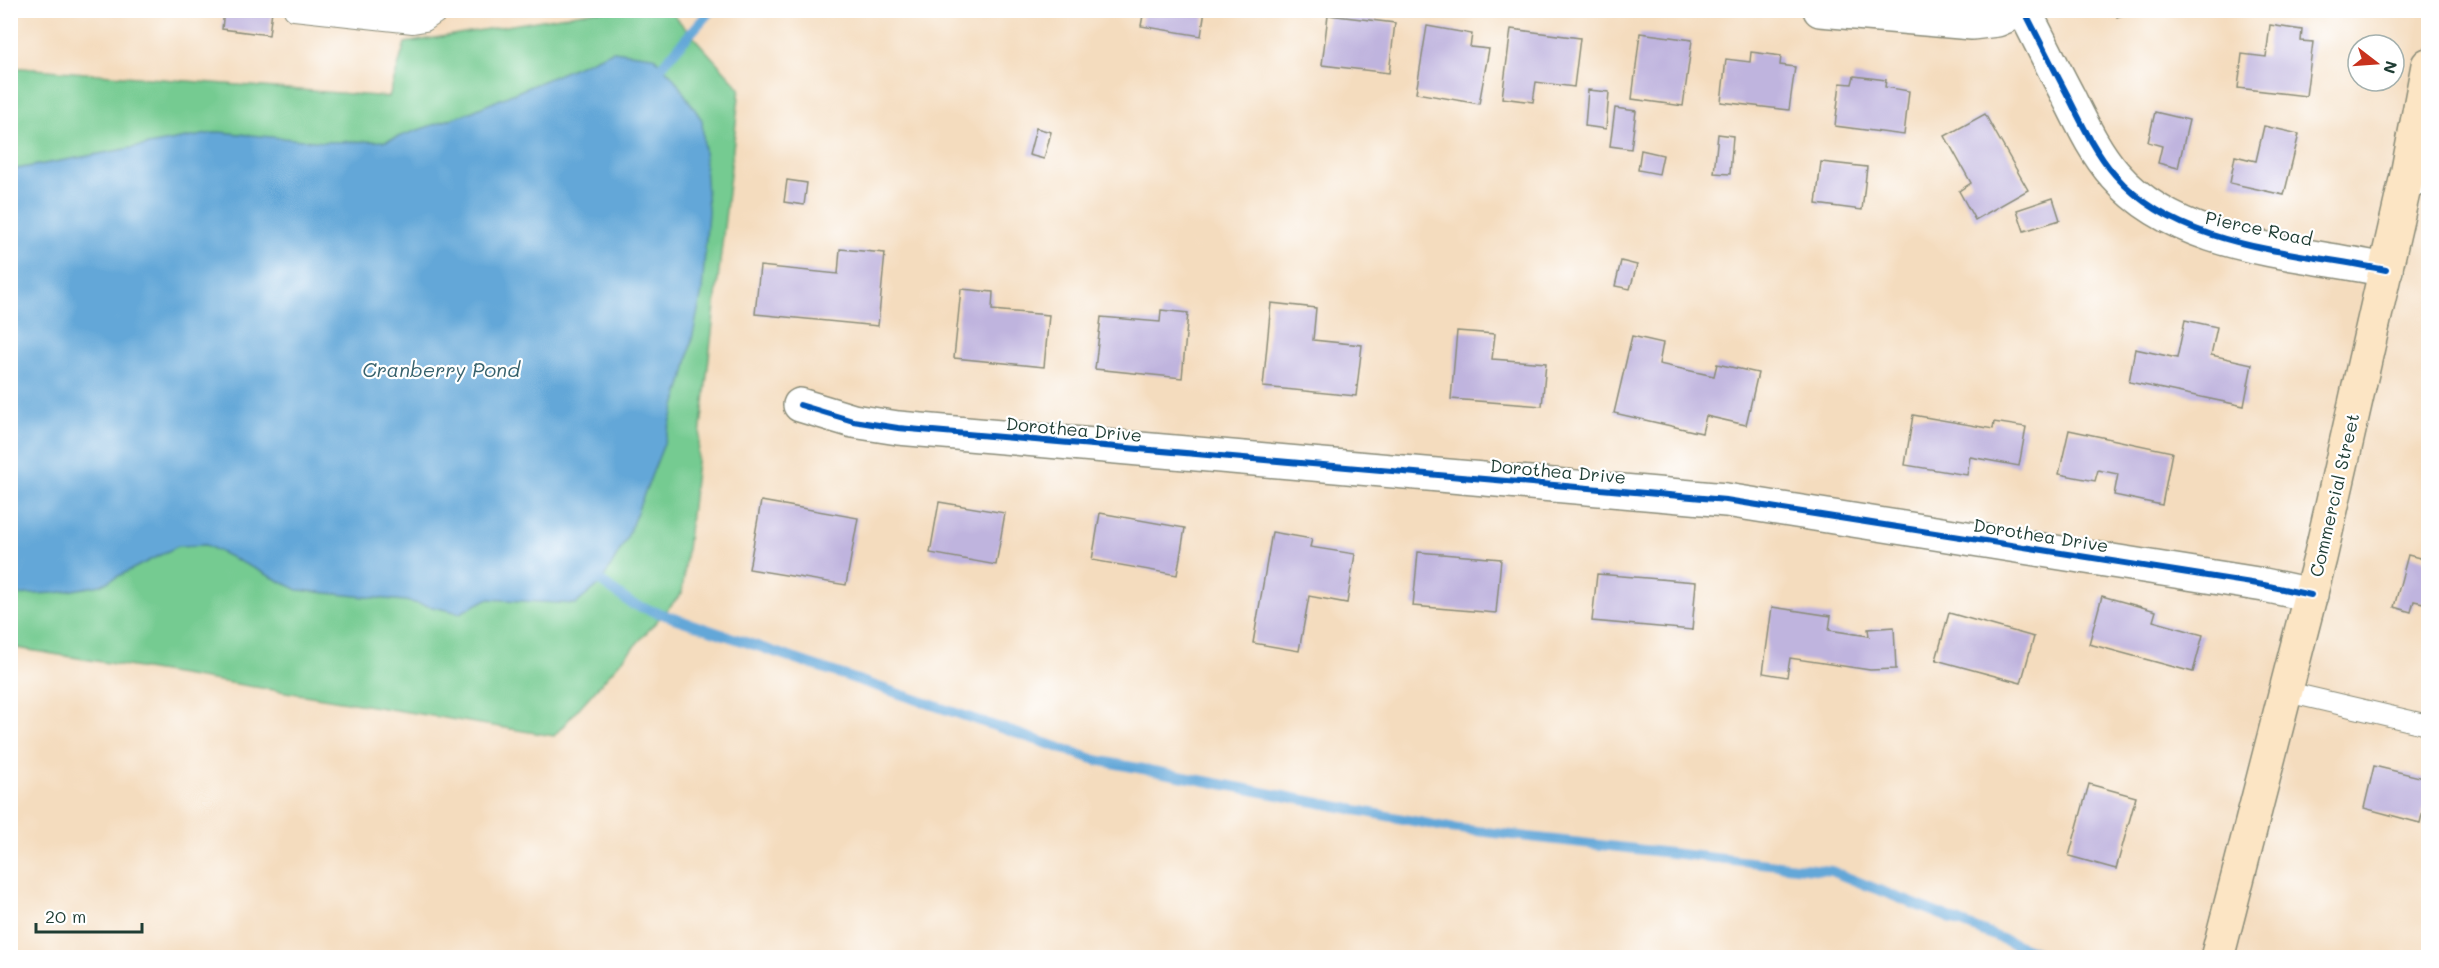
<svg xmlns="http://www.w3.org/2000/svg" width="2439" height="968" font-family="Mali,sans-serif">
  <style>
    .green { fill: #74cb91; stroke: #4a8462; stroke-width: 1.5 }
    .water { fill: #64a7d8; stroke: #427286; stroke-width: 1.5 }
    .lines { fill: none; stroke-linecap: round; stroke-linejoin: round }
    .stream { stroke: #64a7d8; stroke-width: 10 }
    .building { fill: #bfb4de }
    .service-casing { stroke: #8a8c79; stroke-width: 22 }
    .minor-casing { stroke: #8a8c79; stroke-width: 36 }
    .secondary-casing { stroke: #8a8c79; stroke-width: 36 }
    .service { stroke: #fff; stroke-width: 20 }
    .minor { stroke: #fff; stroke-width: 33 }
    .secondary { stroke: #fce5c4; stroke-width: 33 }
    .cycleway-casing { stroke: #fff; stroke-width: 10 }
    .cycleway { stroke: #0057b8; stroke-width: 6 }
    .labels { text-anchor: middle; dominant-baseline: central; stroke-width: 4.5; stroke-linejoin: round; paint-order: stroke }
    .street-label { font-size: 18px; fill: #1f3d34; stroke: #fff }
    .water-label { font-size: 20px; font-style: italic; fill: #37626d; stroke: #fff }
  </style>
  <rect width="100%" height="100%" fill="#fff"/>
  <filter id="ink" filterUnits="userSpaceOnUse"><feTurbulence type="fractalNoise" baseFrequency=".0167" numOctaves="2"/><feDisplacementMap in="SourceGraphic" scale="12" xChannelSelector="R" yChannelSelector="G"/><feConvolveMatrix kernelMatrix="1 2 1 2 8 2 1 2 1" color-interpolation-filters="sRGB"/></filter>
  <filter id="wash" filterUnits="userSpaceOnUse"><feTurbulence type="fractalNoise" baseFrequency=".008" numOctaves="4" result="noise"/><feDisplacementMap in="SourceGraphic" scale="24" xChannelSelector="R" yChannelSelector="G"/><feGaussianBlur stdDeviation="1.35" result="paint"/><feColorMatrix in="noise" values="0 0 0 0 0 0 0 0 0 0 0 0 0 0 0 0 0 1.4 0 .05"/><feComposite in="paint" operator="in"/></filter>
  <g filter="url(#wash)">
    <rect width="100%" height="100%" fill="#f4dcbe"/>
    <polygon class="green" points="669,10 740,88 682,593 554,736 11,647 10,67 389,97 405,43 596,11"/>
    <polygon class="water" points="613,51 653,56 673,77 702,120 708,211 702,292 685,372 665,441 626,540 601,583 576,604 487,599 460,613 405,601 298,590 206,545 178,546 101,585 56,593 11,595 11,170 219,132 324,142 386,141 468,113"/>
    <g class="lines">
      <g class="stream">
        <polyline points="653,76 711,10"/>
        <polyline points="592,575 632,604 1096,760 1450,828 1831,871 2050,958"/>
      </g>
    </g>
    <g id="blocks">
      <g class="building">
        <polygon points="224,10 272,10 269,35 222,29"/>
        <polygon points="1144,10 1205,10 1201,36 1141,26"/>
        <polygon points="2115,10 2134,10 2134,11 2117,17"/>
        <polygon points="1328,15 1395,23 1389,73 1322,65"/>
        <polygon points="2270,25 2302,30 2301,41 2313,42 2306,96 2238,88 2242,54 2266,57"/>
        <polygon points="1427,26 1472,34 1470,47 1489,49 1479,104 1416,93"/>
        <polygon points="1511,29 1580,38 1574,87 1536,82 1533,102 1502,98"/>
        <polygon points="1640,33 1692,40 1683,106 1632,99"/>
        <polygon points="1751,52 1781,56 1780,65 1795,67 1789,110 1721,102 1726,59 1750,62"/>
        <polygon points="1854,76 1886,80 1885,87 1909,91 1904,135 1835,126 1840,83 1852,84"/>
        <polygon points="1588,90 1609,92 1606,129 1585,126"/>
        <polygon points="1615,108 1636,111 1631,149 1610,146"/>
        <polygon points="2155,112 2189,120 2178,168 2158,163 2162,146 2148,142"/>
        <polygon points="1985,114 2028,190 1975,220 1959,191 1971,183 1945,136"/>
        <polygon points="2264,126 2299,134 2284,195 2230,183 2235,156 2256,161"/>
        <polygon points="1036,128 1051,132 1044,159 1029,155"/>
        <polygon points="1718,134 1733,136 1730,174 1714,173"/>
        <polygon points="1641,150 1663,155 1659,174 1638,170"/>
        <polygon points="1821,162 1867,167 1862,210 1816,204"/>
        <polygon points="787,180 807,183 804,205 784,202"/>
        <polygon points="2053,198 2060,220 2024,231 2017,210"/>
        <polygon points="840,249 885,253 878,326 755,314 760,266 838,274"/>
        <polygon points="1621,261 1637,265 1630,289 1615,286"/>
        <polygon points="961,289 993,292 992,310 1049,315 1044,367 954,358"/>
        <polygon points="1271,303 1316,308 1313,340 1362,345 1356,396 1263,387"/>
        <polygon points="1161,310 1188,313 1182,378 1095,369 1101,317 1160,322"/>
        <polygon points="2185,320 2217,327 2211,355 2252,364 2244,406 2129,382 2135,349 2177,358"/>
        <polygon points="1457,331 1495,334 1492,359 1546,363 1542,406 1451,399"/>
        <polygon points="1632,336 1663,343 1659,364 1714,376 1717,364 1758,373 1746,425 1706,416 1702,433 1614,413"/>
        <polygon points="1913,415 1993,429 1994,422 2026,427 2019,466 1970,457 1967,475 1905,465"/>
        <polygon points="2069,430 2172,452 2162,505 2114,495 2118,474 2098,470 2095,481 2059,474"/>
        <polygon points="761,501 858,518 846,585 749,569"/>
        <polygon points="939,502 1005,513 996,565 930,553"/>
        <polygon points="1100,513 1185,528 1177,575 1092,560"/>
        <polygon points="1272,532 1312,539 1310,547 1355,554 1347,603 1309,596 1299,651 1253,643"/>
        <polygon points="1418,552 1501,559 1496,613 1413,606"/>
        <polygon points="2408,555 2428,560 2428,604 2414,601 2411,612 2394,607"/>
        <polygon points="1597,574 1696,582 1692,630 1592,621"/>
        <polygon points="2102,596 2156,611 2153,621 2203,635 2193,672 2089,644"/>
        <polygon points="1772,607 1831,616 1829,630 1869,636 1868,629 1894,627 1896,669 1870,670 1790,658 1787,677 1763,673"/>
        <polygon points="1949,613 2034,637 2021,683 1936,660"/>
        <polygon points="2374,766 2428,779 2428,790 2420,823 2364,808"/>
        <polygon points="2089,784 2136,797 2116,869 2069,856"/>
      </g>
    </g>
  </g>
  <g filter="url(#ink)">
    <use href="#blocks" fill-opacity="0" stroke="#8a8c79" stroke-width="1.5"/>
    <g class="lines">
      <g class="service-casing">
        <g id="service">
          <polyline points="294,10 413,23 425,21 441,10"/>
          <polyline points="2287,692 2428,725"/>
        </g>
      </g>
      <g class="minor-casing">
        <g id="minor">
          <polyline points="1820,10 1972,23 1997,20 2020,10"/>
          <path d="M 2024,10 C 2039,39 2053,68 2068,96 C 2082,124 2095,152 2115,175 C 2179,249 2296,251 2386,270"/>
          <polyline points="2407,175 2428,180"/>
          <polyline points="800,405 853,421 898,428 1726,500 2264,585 2311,595"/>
        </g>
      </g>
      <g class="secondary-casing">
        <polyline id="secondary" points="2217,958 2320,558 2407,175 2428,65"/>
      </g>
      <use href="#service" class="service"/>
      <use href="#minor" class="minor"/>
      <use href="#secondary" class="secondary"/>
      <g class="cycleway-casing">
        <g id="cycleway">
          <path d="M 2024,10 C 2039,39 2053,68 2068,96 C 2082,124 2095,152 2115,175 C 2179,249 2296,251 2386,270"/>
          <polyline points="800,405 853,421 898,428 1726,500 2264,585 2311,595"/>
        </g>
      </g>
      <use href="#cycleway" class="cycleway"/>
    </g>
  </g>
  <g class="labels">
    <g class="street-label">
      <text transform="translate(2259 228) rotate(12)">Pierce Road</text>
      <text transform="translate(1074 429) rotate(5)">Dorothea Drive</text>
      <text transform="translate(1558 471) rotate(5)">Dorothea Drive</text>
      <text transform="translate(2334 495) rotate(-77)">Commercial Street</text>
      <text transform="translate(2041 535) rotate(9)">Dorothea Drive</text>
    </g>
    <g class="water-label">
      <text x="441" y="369">Cranberry Pond</text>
    </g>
  </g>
  <rect width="2439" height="968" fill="none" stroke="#fff" stroke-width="36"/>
  <g transform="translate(2376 63) rotate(107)"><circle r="28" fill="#ffffff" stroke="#a5b1ae" stroke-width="1.5"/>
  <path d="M0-4.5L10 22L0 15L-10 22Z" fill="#c8321e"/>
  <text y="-9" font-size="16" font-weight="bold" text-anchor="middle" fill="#1f3d34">N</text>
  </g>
  <path d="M36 923v9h106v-9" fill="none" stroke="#1f3d34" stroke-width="3"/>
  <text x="45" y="923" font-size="18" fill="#1f3d34" stroke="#ffffff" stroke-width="4.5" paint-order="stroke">20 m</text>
</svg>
